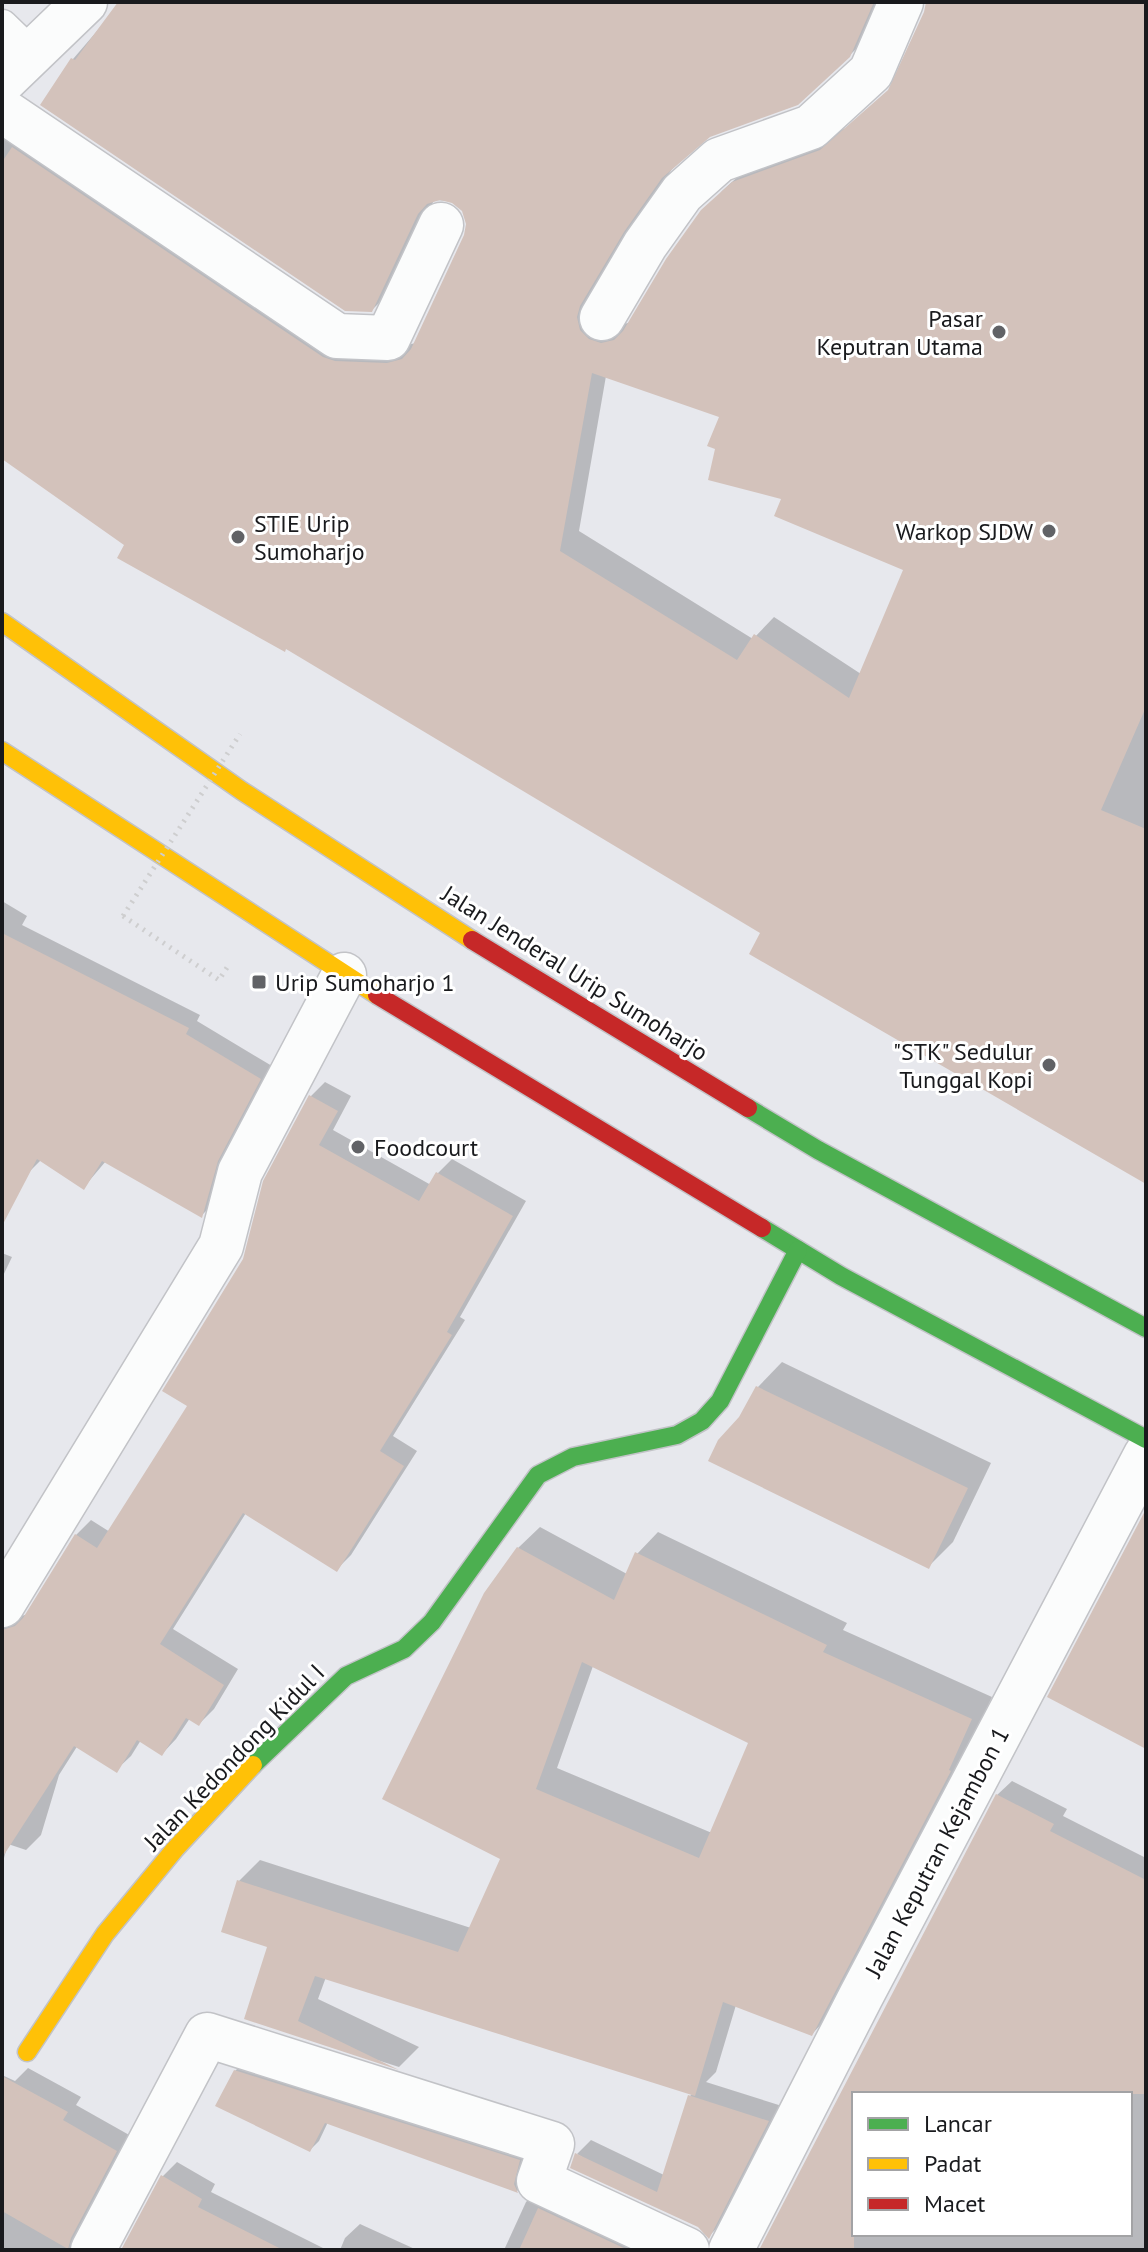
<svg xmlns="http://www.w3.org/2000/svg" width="1148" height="2252" font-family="'PT Sans',sans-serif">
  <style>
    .shadow { fill: #0003; fill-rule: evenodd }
    .building { fill: #d3c2bb; fill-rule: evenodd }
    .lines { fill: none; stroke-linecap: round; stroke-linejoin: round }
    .lane-casing { stroke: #c2c3c7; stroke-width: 35 }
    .street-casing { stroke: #c2c3c7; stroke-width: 47 }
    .fast-casing { stroke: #c2c3c7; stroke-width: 21 }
    .slow-casing { stroke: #c2c3c7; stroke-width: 21 }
    .jam-casing { stroke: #c2c3c7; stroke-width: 21 }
    .path { stroke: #cececf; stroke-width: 5; stroke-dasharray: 2 6; stroke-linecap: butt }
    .lane { stroke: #fbfcfc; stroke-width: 32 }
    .street { stroke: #fbfcfc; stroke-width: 44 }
    .fast { stroke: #4caf50; stroke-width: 18 }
    .slow { stroke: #ffc107; stroke-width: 18 }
    .jam { stroke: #c62828; stroke-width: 18 }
    .path-bridge { stroke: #cececf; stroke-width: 5; stroke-dasharray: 2 6; stroke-linecap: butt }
    .poi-dot { fill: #616266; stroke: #fff; stroke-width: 3 }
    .labels { text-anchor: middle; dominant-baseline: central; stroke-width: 6; stroke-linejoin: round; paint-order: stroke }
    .poi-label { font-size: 24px; fill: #191a1d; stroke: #fff; text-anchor: end }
    .street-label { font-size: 24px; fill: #191a1d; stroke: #fff }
  </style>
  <rect width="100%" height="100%" fill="#e7e8ed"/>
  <g class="shadow">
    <path d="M 122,2 L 883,2 L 869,36 L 849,56 L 709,135 L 678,161 L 642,211 L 599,284 L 621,325 L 631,322 L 722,191 L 753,163 L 849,127 L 891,89 L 926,12 L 927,2 L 1146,2 L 1146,1182 L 763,933 L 127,544 L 2,457 L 2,134 L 342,338 L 407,345 L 416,343 L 466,235 L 468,224 L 464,210 L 453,201 L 434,200 L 391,291 L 372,310 L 42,105 L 73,59 ZM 606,376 L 722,416 L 783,498 L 906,569 L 861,674 L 774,617 L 753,639 L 579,531 Z"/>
    <polygon points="2,901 27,916 22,925 200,1015 197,1021 272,1066 214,1203 202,1215 106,1161 84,1187 41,1160 29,1172 2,1158"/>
    <polygon points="325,1082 351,1096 333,1130 431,1185 438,1173 452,1159 526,1201 460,1317 465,1320 393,1436 417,1451 351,1555 337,1569 246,1513 173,1629 238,1669 214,1709 199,1724 190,1718 176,1739 162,1754 141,1740 131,1756 116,1770 78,1745 59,1775 41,1835 26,1850 8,1844 2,1865 2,1622 28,1614 76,1535 91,1520 110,1532 190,1406 244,1259 310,1097"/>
    <polygon points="2,1253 12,1257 2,1278"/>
    <polygon points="782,1362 991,1463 953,1542 929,1566 740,1419 758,1387"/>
    <path d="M 540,1527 L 627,1574 L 637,1554 L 658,1532 L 847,1623 L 843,1630 L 992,1697 L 969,1748 L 833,2012 L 812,2034 L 736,2005 L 716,2072 L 706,2082 L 782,2106 L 723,2222 L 709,2236 L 699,2226 L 577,2154 L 591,2140 L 664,2175 L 690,2096 L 693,2093 L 326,1977 L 318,1999 L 419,2047 L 399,2067 L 246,2018 L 269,1945 L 238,1882 L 260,1860 L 471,1928 L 503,1858 L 518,1548 ZM 593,1666 L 750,1742 L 712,1833 L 557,1768 Z"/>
    <path d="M 1012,1781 L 1067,1809 L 1063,1816 L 1146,1858 L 1146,2250 L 761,2250 L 997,1795 ZM 854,2094 L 1130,2094 L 1130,2234 L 854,2234 Z"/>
    <polygon points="244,2062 528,2151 526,2183 517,2191 328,2122 319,2141 310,2150 235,2071"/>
    <polygon points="28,2068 81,2097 76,2105 131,2136 88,2250 2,2250 2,2075 15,2081"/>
    <polygon points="177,2162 215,2184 211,2192 327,2250 123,2250 162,2177"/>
    <polygon points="541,2187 673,2250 504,2250 526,2202"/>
    <polygon points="360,2224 417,2250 340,2250 345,2238"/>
  </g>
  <g class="building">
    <path d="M 118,2 L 874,2 L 850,57 L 798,105 L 710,137 L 662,178 L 624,232 L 580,306 L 577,317 L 580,330 L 589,339 L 601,343 L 614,340 L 623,331 L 666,259 L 701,210 L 732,182 L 820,150 L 888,90 L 924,12 L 926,2 L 1146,2 L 1146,707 L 1101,810 L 1146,829 L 1146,1184 L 749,954 L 760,933 L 286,649 L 285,652 L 117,558 L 124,545 L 2,459 L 2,162 L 12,147 L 323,357 L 335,361 L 387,363 L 402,359 L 411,349 L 464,235 L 466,224 L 462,211 L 452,203 L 440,200 L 427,204 L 418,214 L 372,312 L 345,311 L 40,105 L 71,58 L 75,60 ZM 592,373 L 719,417 L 707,446 L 715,449 L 708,480 L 781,499 L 774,516 L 903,570 L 849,698 L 754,634 L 737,660 L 560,551 Z"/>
    <polygon points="2,933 189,1028 186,1034 261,1079 218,1161 202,1218 102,1161 84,1190 37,1159 2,1226"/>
    <polygon points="309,1095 338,1111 319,1145 419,1201 436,1172 513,1216 447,1332 452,1335 380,1451 404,1466 337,1572 243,1513 160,1644 224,1685 199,1726 186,1718 162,1756 137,1740 117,1773 74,1746 2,1858 2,1630 15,1626 23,1618 75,1534 97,1548 187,1406 162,1391 243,1259 263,1181"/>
    <polygon points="756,1386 968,1488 929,1569 708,1461 718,1440 739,1417"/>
    <polygon points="1146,1509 1146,1749 1047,1697"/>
    <path d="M 517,1547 L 614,1600 L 635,1552 L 827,1645 L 823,1652 L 972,1719 L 949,1770 L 951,1771 L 812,2036 L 723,2002 L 695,2096 L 315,1976 L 298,2021 L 399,2070 L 244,2019 L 267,1947 L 221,1932 L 237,1880 L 458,1952 L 500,1859 L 382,1799 L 484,1593 ZM 582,1662 L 748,1743 L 699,1858 L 536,1789 Z"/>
    <polygon points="996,1794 1054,1824 1050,1831 1146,1880 1146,2094 854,2094 854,2250 759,2250"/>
    <polygon points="234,2070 520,2160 514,2184 518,2193 325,2123 310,2152 215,2106"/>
    <polygon points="2,2076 68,2112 63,2120 117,2151 71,2238 68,2249 2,2211"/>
    <polygon points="688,2095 769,2121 709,2239 698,2227 570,2168 575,2153 657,2192"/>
    <polygon points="161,2175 202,2199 198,2207 283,2250 121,2250"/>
    <polygon points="538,2208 628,2250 519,2250"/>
  </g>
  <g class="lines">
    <g class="lane-casing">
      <polyline id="lane" points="2,26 31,54"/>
    </g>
    <g class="street-casing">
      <g id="street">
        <polyline points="2,82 85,2"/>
        <polyline points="2,110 337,336 388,338 441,225"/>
        <polyline points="602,318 645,245 682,193 719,160 811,127 871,72 901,2"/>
        <polyline points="2,1605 221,1246 240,1172 344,975"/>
        <polyline points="93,2250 207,2035 552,2144 539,2181 687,2250"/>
        <polyline points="731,2250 861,1996 1146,1455"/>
      </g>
    </g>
    <g class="fast-casing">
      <g id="fast">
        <polyline points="748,1108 818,1150 1146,1328"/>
        <polyline points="762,1228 841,1276 1146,1439"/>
        <polyline points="253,1765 346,1676 404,1649 432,1622 538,1475 573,1457 677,1435 702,1421 720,1401 798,1250"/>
      </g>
    </g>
    <g class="slow-casing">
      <g id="slow">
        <polyline points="2,622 242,791 472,940"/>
        <polyline points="2,751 377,995"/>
        <polyline points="27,2052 105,1934 175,1849 253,1765"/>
      </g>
    </g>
    <g class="jam-casing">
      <g id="jam">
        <polyline points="472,940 748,1108"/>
        <polyline points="377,995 762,1228"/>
      </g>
    </g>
    <polyline class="path" points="123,916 219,980 228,966"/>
    <use href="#lane" class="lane"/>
    <use href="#street" class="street"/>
    <use href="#fast" class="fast"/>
    <use href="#slow" class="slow"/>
    <use href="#jam" class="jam"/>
    <polyline class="path-bridge" points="123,916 240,734"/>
  </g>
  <g class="poi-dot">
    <circle cx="999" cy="332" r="8"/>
    <circle cx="1049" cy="531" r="8"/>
    <circle cx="238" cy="537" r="8"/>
    <rect x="251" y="974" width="16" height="16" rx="4"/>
    <circle cx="1049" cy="1065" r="8"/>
    <circle cx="358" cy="1147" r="8"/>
  </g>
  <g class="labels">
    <g class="poi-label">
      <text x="983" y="318">Pasar<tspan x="983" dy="28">Keputran Utama</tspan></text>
      <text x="254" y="523" text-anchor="start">STIE Urip<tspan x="254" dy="28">Sumoharjo</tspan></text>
      <text x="1033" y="531">Warkop SJDW</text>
      <text x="275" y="982" text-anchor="start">Urip Sumoharjo 1</text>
      <text x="1033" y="1051">"STK" Sedulur<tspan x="1033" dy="28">Tunggal Kopi</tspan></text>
      <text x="374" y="1147" text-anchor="start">Foodcourt</text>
    </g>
    <g class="street-label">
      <text transform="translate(575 973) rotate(32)">Jalan Jenderal Urip Sumoharjo</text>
      <text transform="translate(234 1757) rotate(-46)">Jalan Kedondong Kidul I</text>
      <text transform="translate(937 1852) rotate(-62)">Jalan Keputran Kejambon 1</text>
    </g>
  </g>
  <rect width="1148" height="2252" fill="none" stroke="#191a1d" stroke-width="8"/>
  <rect x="852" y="2092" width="280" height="144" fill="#ffffff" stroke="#a3a3a5" stroke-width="2"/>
  <rect x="868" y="2118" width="40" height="12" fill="#4caf50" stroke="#a3a3a5" stroke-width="2"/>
  <text x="924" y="2132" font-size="24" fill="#191a1d">Lancar</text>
  <rect x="868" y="2158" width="40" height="12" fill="#ffc107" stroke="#a3a3a5" stroke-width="2"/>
  <text x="924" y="2172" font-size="24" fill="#191a1d">Padat</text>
  <rect x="868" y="2198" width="40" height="12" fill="#c62828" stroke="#a3a3a5" stroke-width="2"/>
  <text x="924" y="2212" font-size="24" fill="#191a1d">Macet</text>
</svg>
